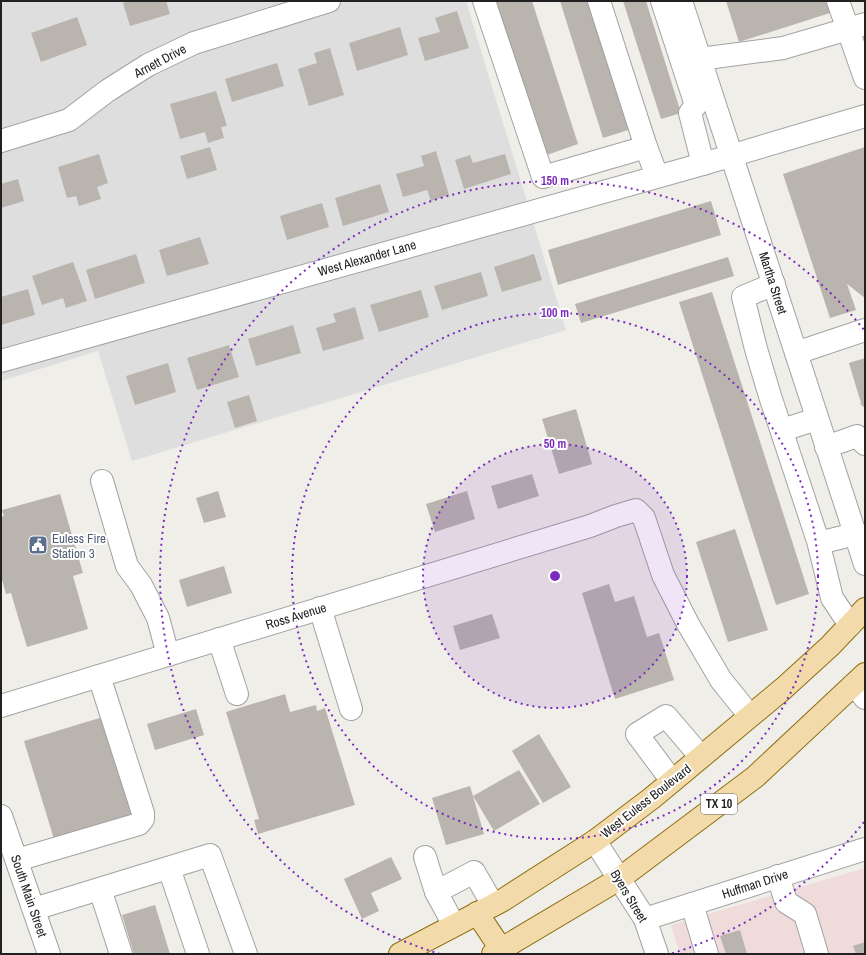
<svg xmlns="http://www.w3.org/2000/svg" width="866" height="955" font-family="'Archivo Narrow',sans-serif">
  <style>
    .residential { fill: #dfdede }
    .commercial { fill: #efdcda }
    .building { fill: #b9b4ae }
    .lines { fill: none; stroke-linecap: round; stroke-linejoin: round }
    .minor-casing { stroke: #a2a2a2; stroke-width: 24 }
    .major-casing { stroke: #8d6f10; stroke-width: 24 }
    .minor { stroke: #fff; stroke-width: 22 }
    .major { stroke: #f3daaa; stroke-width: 22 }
    .ring { fill: none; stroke: #7b2cbf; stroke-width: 2; stroke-dasharray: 2 4 }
    .labels { text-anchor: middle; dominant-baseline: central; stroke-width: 4; stroke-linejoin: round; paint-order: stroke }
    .shield { fill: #fff; stroke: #646464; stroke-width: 1 }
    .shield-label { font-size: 12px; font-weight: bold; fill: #212121 }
    .street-label { font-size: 13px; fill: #212121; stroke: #fff }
    .service-label { font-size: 13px; fill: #4e5e75; stroke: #fff; text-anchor: start }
    .centre { fill: #7b2cbf; stroke: #fff; stroke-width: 2 }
    .ring-label { font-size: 12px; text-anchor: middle; font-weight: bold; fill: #7b2cbf; stroke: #fff; stroke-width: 4; stroke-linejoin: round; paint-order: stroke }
  </style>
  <rect width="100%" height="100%" fill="#f0eee8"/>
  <polygon class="residential" points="1,1 466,1 566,330 132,461 98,351 1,381"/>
  <polygon class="commercial" points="865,868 865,954 680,954 671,925"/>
  <g class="building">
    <polygon points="130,1 166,1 170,14 130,26 123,3"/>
    <polygon points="498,1 532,1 578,144 544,156 494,2"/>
    <polygon points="560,1 598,1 638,127 603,138"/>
    <polygon points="623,1 646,1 681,113 661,119"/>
    <polygon points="726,1 830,1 833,12 739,42"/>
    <polygon points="457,11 469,48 425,61 418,38 440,32 435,18"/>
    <polygon points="77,17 87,45 41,62 31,33"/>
    <polygon points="400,27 408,55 357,71 349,43"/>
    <polygon points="330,48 344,95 309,106 298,69 317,63 314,53"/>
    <polygon points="277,63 284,86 232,102 225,79"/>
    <polygon points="216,91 227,126 221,127 224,138 208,143 205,132 180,139 170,104"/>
    <polygon points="210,147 217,170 187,179 180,156"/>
    <polygon points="865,147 865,298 847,284 856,310 830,318 783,174"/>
    <polygon points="436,151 449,195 431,201 427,190 403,197 396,174 424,166 421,156"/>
    <polygon points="99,154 108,183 97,187 101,199 79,206 76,196 67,198 58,167"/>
    <polygon points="505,154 511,174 464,189 455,160 470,155 473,163"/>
    <polygon points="18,179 24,201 1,208 1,184"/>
    <polygon points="380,184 389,212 343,226 335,198"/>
    <polygon points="711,201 721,235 558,285 548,250"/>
    <polygon points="322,203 329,227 287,240 280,216"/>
    <polygon points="200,237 209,264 167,276 159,250"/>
    <polygon points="136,254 145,283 95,299 86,270"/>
    <polygon points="534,254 542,280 502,292 494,267"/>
    <polygon points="728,257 734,276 581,323 575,304"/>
    <polygon points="73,262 87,301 66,308 63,298 42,305 32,276"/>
    <polygon points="481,272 488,296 442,310 434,286"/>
    <polygon points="28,289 35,315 1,325 1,297"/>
    <polygon points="421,290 429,317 379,332 370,305"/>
    <polygon points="712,292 809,594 776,605 679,302"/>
    <polygon points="355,307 364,339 323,351 316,328 336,322 333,314"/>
    <polygon points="293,325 301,353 256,366 248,339"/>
    <polygon points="229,345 239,377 197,390 187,358"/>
    <polygon points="865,358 865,408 860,404 861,403 849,363"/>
    <polygon points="168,363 176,392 135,405 126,376"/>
    <polygon points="249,395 257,421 235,428 227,402"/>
    <polygon points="576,409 592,464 559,474 542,419"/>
    <polygon points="532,474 539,496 498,509 491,486"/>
    <polygon points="218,491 226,517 204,523 196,498"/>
    <polygon points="467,491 475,519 435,532 426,504"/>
    <polygon points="60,494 83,573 73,576 88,629 27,647 11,593 6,594 1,576 1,517 4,516 2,510"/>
    <polygon points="735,529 768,630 728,642 696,542"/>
    <polygon points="224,566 232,593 187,607 179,580"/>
    <polygon points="609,584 615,602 634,596 647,637 659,633 674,680 615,699 582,593"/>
    <polygon points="492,614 500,638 460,650 453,626"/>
    <polygon points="285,694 290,712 316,705 317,711 325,708 355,805 258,834 254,820 259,819 226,712"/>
    <polygon points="196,709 204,735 155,750 147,724"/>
    <polygon points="106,716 136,814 54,839 24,741"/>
    <polygon points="539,734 571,787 543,803 512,751"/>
    <polygon points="519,770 540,804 494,831 473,796"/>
    <polygon points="470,786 484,834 446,845 432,798"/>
    <polygon points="391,857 402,879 371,893 379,911 362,919 344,879"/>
    <polygon points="155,905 170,954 134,954 122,915"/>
    <polygon points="740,930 747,954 726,954 720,936"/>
    <polygon points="865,942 865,954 856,954 853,946"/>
  </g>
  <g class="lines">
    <g class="minor-casing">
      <g id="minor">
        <polyline points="484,1 543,177 646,147 657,176"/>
        <polyline points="599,1 646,147"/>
        <polyline points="662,1 696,105 690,113 703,164"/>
        <polyline points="681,1 865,564"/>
        <polyline points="838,1 865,78"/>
        <polyline points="700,59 783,48 865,24"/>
        <polyline points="1,141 69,120 107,91 148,65 194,43 329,1"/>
        <polyline points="774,284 743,297 756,349 770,396 818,541 832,598 850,625"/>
        <polyline points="796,353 865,330"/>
        <polyline points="1,361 703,164 865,116"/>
        <polyline points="782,430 817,419"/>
        <polyline points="826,447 857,436 865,444"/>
        <polyline points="102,481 127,566 141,585 158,618 168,655"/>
        <polyline points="819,543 855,534"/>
        <polyline points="320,608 351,709"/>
        <polyline points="219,639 237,694"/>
        <polyline points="854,685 865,698"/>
        <polyline points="1,706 590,526 616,516 636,510 644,518 663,575 688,624 721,680 750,716"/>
        <polyline points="672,781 637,734 666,716 701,757"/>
        <polyline points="1,816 49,954"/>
        <polyline points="595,841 645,919 657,954"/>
        <polyline points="425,857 436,892 454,925"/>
        <polyline points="17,860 139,824 143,819 143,813 99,676"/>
        <polyline points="169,868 198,954"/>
        <polyline points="778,876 786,902 805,914 817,954"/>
        <polyline points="100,889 121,954"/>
        <polyline points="436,892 474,872 493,905"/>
        <polyline points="692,904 707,954"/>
        <polyline points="34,909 210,855 246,954"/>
        <polyline points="645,919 865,849"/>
      </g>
    </g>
    <g class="major-casing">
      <g id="major">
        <polyline points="477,913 501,949"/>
        <polyline points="400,954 503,900 595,841 652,798 784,688 830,646 865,609"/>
        <polyline points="493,954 619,879 755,777 865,674"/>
      </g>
    </g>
    <use href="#minor" class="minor"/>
    <use href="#major" class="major"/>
  </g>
  <circle cx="555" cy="576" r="132" fill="#7b2cbf" fill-opacity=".12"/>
  <g class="ring">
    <circle cx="555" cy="576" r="132"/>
    <circle cx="555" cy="576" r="263"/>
    <path d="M864 822A395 395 0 0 1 670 954M440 954A395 395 0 1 1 864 330"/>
  </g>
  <defs>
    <g id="civic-square" transform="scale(1)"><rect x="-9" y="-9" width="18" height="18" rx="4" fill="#5c6f8a" stroke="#fff"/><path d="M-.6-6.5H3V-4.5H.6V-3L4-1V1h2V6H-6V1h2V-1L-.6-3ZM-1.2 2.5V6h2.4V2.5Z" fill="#fff"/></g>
  </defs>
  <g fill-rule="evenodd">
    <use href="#civic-square" x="38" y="545"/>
  </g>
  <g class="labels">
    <rect class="shield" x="701" y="794" width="36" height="20" rx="3"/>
    <g class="shield-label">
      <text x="719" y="804">TX 10</text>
    </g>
    <g class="street-label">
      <text transform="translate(160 61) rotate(-28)">Arnett Drive</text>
      <text transform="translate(367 258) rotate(-16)">West Alexander Lane</text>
      <text transform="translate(773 283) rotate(72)">Martha Street</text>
      <text transform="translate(296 616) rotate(-17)">Ross Avenue</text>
      <text transform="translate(646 801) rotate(-38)">West Euless Boulevard</text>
      <text transform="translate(755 884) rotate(-18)">Huffman Drive</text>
      <text transform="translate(29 896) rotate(71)">South Main Street</text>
      <text transform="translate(629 896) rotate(59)">Byers Street</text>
    </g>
    <g class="service-label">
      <text x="52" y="538">Euless Fire<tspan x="52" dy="15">Station 3</tspan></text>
    </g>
  </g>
  <circle cx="555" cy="576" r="6" class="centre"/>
  <g class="ring-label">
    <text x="555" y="185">150 m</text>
    <text x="555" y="317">100 m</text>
    <text x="555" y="448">50 m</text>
  </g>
  <rect width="866" height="955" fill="none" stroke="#212121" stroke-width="4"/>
</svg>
